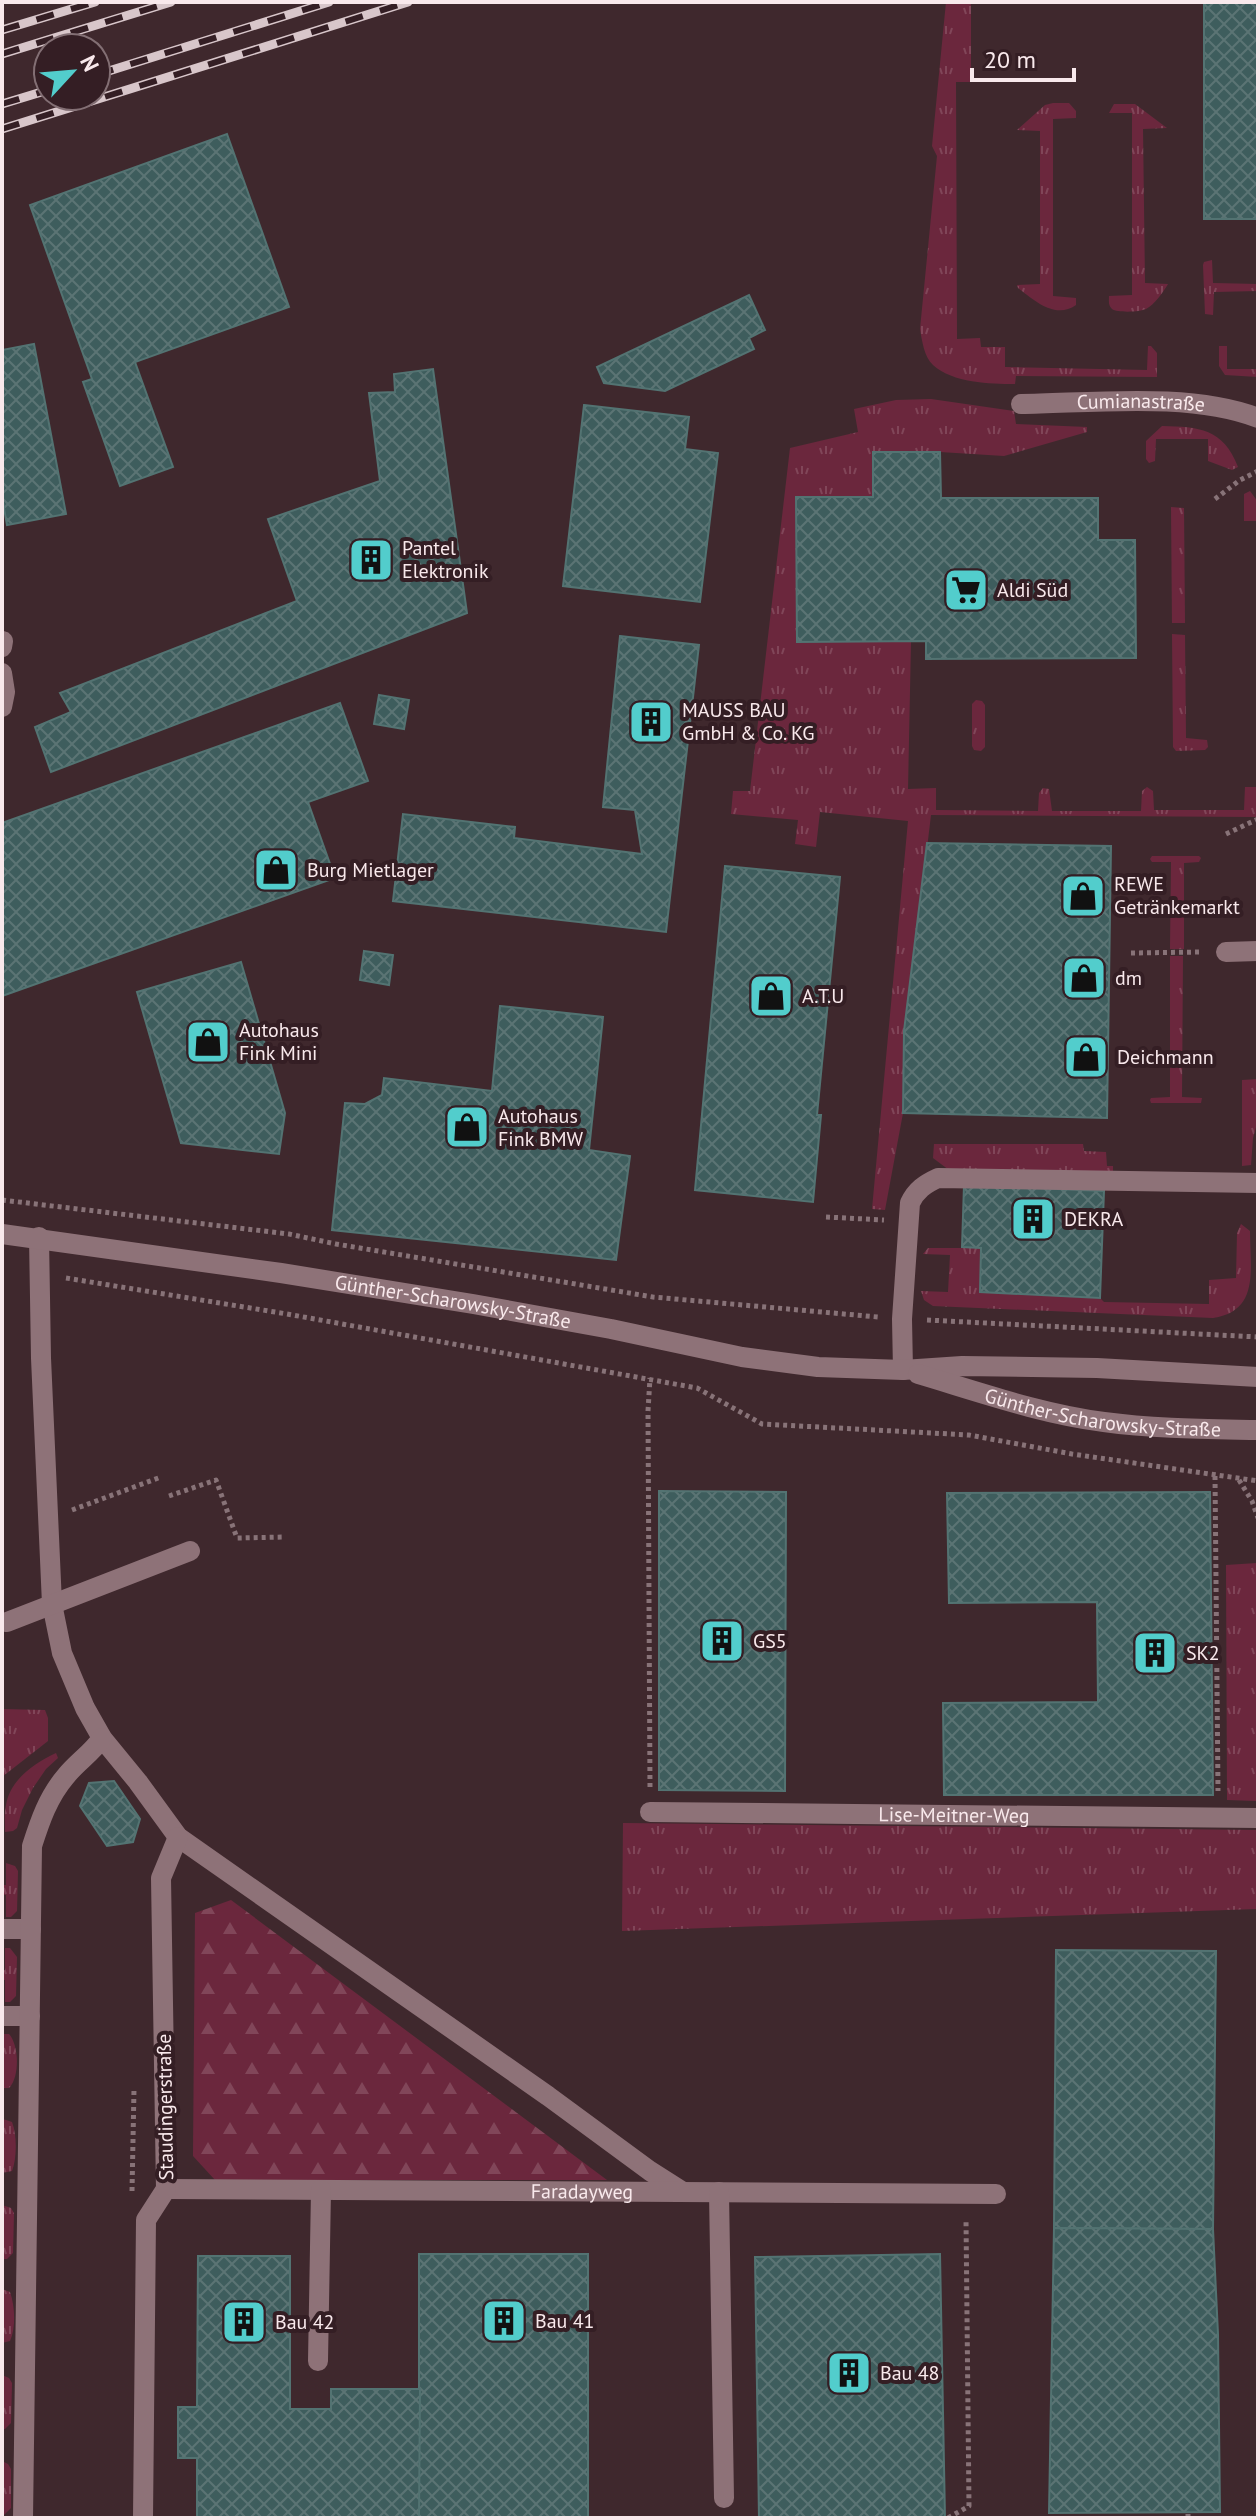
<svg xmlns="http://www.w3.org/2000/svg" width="1260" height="2520" font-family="'PT Sans',sans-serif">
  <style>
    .grass { fill: url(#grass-tufts) }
    .forest { fill: url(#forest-firs) }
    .building { fill: url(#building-cross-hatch); stroke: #537372; stroke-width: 2 }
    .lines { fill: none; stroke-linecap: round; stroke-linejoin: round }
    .path { stroke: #887378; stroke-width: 5; stroke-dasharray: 4 4; stroke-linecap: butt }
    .service { stroke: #8e7278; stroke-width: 20 }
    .pedestrian { stroke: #8e7278; stroke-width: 20 }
    .minor { stroke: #8e7278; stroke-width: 20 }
    .tertiary { stroke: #8e7278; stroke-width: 20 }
    .rail-casing { stroke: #d8c6ca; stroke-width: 9 }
    .rail { stroke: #341e24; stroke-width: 6; stroke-dasharray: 18; stroke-linecap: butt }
    .labels { text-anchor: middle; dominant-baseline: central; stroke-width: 8; stroke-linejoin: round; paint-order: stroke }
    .street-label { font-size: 20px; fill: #f9e9ec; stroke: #341e24 }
    .poi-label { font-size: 20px; fill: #f9e9ec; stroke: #341e24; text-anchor: start }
  </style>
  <defs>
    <pattern id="grass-tufts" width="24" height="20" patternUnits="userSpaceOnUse" patternTransform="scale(2)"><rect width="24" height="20" fill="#6b273d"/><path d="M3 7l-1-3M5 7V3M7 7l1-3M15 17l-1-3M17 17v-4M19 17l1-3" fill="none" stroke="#814659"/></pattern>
    <pattern id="forest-firs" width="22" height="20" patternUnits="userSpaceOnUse" patternTransform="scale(2)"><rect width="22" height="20" fill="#6b273d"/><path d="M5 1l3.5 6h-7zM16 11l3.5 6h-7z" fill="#814659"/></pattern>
    <pattern id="building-cross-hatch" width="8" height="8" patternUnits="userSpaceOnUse" patternTransform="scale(2)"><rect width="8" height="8" fill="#3e5d5d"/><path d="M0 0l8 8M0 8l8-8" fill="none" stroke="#5b7474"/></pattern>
  </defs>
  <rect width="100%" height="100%" fill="#3f282d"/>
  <g class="grass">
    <path d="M 946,2 L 971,2 L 971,82 L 956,82 L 957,339 L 980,338 L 981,347 L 1005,347 L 1005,367 L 1147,370 L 1148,346 L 1151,346 L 1157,353 L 1157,377 L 1016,376 L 1015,384 C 990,384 953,383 933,365 C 924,357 922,340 920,329 L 937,156 L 932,146 Z"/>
    <path d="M 1053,103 L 1069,103 L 1076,111 L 1076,118 L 1053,119 L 1053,296 L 1076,298 L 1076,305 C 1055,320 1034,300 1018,288 L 1017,285 L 1040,284 L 1040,131 L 1017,130 L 1045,105 Z"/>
    <path d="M 1114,104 L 1135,104 L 1167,128 L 1143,129 L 1145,283 L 1168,284 C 1164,291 1154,305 1146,309 C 1140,312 1118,313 1112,309 C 1108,305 1109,301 1109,296 L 1132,295 L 1132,113 L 1109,113 Z"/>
    <polygon points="1212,260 1213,283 1258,284 1258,291 1214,292 1213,315 1205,314 1203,265 1204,262"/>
    <polygon points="1219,346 1227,346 1227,369 1258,369 1258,377 1225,375 1219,366"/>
    <polygon points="931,399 1014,411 1016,424 1087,427 1087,432 1004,456 940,452 873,452 873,497 797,497 911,641 908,789 936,788 936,810 1038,811 1039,793 1043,788 1049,789 1052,811 1141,811 1142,791 1147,787 1153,791 1154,810 1244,810 1245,787 1258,787 1258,817 931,815 905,1031 903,1113 885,1210 872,1209 908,821 820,812 816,847 795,844 798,820 731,814 733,791 750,791 790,448 858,432 854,409 896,400"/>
    <path d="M 1162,426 C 1199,427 1223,428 1238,467 L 1232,470 L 1208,461 L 1208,439 L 1156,439 L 1155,461 L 1149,463 L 1146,459 L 1146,441 Z"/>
    <polygon points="1250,491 1258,502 1258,521 1244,521 1244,494"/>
    <polygon points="1171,507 1184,508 1185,623 1172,623"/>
    <polygon points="1172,634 1185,635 1186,738 1207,740 1208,747 1205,750 1176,751 1173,747"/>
    <polygon points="976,700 982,701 985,705 985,747 981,751 974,750 972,746 972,704"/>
    <polygon points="1152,856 1199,856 1201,858 1199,862 1184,863 1184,949 1170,949 1171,862 1152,862 1150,859"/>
    <polygon points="1170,956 1183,956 1182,1097 1202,1098 1201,1103 1151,1103 1150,1100 1151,1098 1170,1097"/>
    <polygon points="1258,1079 1258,1120 1253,1138 1251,1165 1242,1166 1242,1080"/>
    <polygon points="934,1144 1083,1144 1084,1151 1106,1152 1107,1166 1113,1166 1113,1176 949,1170 933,1158"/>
    <path d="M 1241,1224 L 1250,1231 C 1250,1269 1260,1311 1213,1318 L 933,1306 L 924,1300 L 921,1291 L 948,1292 L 950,1255 L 923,1254 L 928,1248 L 981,1248 L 980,1292 L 1100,1298 L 1104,1302 L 1209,1304 L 1209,1280 L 1236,1278 L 1237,1233 Z"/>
    <polygon points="1257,1563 1256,1801 1227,1800 1226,1565"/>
    <polygon points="2,1709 45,1710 48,1718 48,1741 2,1777"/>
    <path d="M 56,1753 L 58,1758 L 46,1769 L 33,1788 L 22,1810 L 17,1828 L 13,1831 L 5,1832 C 5,1823 4,1813 6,1805 C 10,1780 34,1763 56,1753 Z"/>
    <polygon points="623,1823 1257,1830 1257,1909 622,1931"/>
    <polygon points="6,1863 15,1866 18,1871 17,1911 11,1917 6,1917 6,1895 2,1894 2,1885 6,1885"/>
    <polygon points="5,1948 10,1948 17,1957 16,1996 10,2002 5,2002 5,1980 2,1980 2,1971 5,1970"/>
    <path d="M 4,2034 L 9,2034 C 19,2045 20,2077 9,2088 L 3,2088 Z"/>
    <path d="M 3,2119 L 12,2122 C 17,2135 17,2158 12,2171 L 2,2173 Z"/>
    <polygon points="2,2205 11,2208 14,2213 13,2253 7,2259 2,2259"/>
    <path d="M 2,2289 L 10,2292 C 15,2306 16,2328 10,2341 L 2,2343 Z"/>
    <polygon points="2,2375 9,2378 12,2383 11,2423 5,2429 2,2429"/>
    <polygon points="2,2461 8,2464 11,2469 11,2508 4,2515 2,2515"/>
  </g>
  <polygon class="forest" points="231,1900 607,2180 215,2180 193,2156 195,1913"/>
  <g class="building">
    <rect x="1204" y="2" width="54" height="217"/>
    <polygon points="227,134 289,307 135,362 173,467 120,486 83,382 92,379 30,205"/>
    <polygon points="749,295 765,330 749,338 754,349 665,391 604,383 597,367"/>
    <polygon points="34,344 66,514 7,525 2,497 2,350"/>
    <polygon points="433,369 467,613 51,772 35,727 71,712 60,693 297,601 268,519 380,481 369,393 395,392 394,374"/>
    <polygon points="584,405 689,417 685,449 718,453 700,602 563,586"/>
    <polygon points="873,452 940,452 941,498 1098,498 1098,540 1135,540 1136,658 926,659 926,641 797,642 796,497 873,497"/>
    <polygon points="620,636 699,645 666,932 393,901 403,814 515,827 514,838 642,854 635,810 603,807"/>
    <polygon points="379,695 409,700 404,729 374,724"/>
    <polygon points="340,703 368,781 308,802 335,878 2,996 2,823"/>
    <polygon points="927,843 1111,846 1107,1118 903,1113 904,1031"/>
    <polygon points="725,866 840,877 817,1115 821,1115 813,1202 695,1190"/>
    <polygon points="364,951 393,955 389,985 360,980"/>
    <polygon points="241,962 285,1113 279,1154 181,1143 137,992"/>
    <polygon points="500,1006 603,1017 589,1150 630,1156 616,1260 332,1230 345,1103 365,1104 382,1095 384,1078 492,1091"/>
    <polygon points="964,1185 1104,1191 1100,1298 980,1292 981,1248 962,1247"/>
    <polygon points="659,1491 786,1492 785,1791 659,1790"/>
    <polygon points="1210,1492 1213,1795 944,1795 943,1703 1098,1702 1097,1602 949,1603 947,1493"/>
    <polygon points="114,1781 140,1819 133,1842 107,1846 80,1806 89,1783"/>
    <polygon points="1056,1950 1216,1951 1213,2229 1054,2228"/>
    <polygon points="1054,2228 1213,2229 1218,2334 1220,2512 1049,2513"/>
    <rect x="419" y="2254" width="169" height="264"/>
    <polygon points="940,2254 945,2518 759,2518 755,2257"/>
    <polygon points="198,2256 290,2256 290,2409 331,2409 331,2389 420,2389 419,2518 197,2518 197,2458 178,2458 178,2407 197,2407"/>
  </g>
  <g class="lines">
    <g class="path">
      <polyline points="1215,499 1240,480 1258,471"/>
      <polyline points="1226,834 1258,819"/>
      <polyline points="1131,953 1201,952"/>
      <polyline points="2,1200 289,1234 336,1244 653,1297 878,1317"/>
      <polyline points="826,1217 884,1220"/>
      <polyline points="66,1278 287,1314 697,1388 762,1424 969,1435 1072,1454 1258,1481"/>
      <polyline points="927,1320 1258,1337"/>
      <polyline points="1215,1476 1218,1791"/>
      <polyline points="1239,1480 1252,1501 1258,1518"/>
      <polyline points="169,1496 216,1480 237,1538 285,1537"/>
      <polyline points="72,1510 161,1477"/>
      <polyline points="650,1787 648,1411 650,1378"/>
      <polyline points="132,2191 134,2089"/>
      <polyline points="948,2518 969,2506 966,2219"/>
      <polyline points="1188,2518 1188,2512"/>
    </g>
    <g class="service">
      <polyline points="2,647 3,641"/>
      <polyline points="2,673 5,692 2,707"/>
      <polyline points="1226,952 1258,951"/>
      <polyline points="39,1237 41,1358 52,1604 62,1653 85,1708 102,1738 138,1782 178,1837 548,2096 650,2171 683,2192"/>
      <path d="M 903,1370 L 902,1319 L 910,1203 C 916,1190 925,1184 938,1178 L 1258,1183"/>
      <polyline points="7,1622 190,1551"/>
      <polyline points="2,1929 31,1929"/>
      <polyline points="2,2016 30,2016"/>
      <path id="s1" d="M 166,2189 L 996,2194"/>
      <polyline points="719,2192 724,2498"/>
      <polyline points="318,2361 321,2190"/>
      <path d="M 23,2518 L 32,1846 C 40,1821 48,1797 66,1776 C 77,1762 92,1753 102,1738"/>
      <polyline points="143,2518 146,2220 166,2189 161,1878 178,1837"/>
    </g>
    <path class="pedestrian" id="s2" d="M 650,1812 L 1258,1818"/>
    <path class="minor" id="s3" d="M 1021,404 C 1094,403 1191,392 1258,418"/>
    <g class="tertiary">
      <path id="s4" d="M 2,1234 L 281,1273 L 473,1304 L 611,1329 L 742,1357 L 818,1367 L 903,1370 L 962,1366 L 1097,1368 L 1258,1377"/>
      <path id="s5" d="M 918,1374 C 979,1392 1041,1414 1104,1422 C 1155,1429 1207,1429 1258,1430"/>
    </g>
    <g class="rail-casing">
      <g id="rail">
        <polyline points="2,30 95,2"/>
        <polyline points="2,54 171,2"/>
        <polyline points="96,75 329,2"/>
        <polyline points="2,104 48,90"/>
        <polyline points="2,129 408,2"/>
      </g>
    </g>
    <use href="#rail" class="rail"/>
  </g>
  <defs>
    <g id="building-square" transform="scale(2.3)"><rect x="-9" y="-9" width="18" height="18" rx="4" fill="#52cdcc" stroke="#341e24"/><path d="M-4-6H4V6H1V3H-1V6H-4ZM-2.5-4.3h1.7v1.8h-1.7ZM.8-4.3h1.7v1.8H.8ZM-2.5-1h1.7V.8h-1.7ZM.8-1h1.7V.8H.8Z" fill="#111"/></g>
    <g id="supermarket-square" transform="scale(2.3)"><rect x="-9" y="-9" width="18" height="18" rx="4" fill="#52cdcc" stroke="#341e24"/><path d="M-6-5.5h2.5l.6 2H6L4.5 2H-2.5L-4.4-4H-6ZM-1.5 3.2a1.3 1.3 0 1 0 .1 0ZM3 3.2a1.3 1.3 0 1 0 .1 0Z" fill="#111"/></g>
    <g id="shop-square" transform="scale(2.3)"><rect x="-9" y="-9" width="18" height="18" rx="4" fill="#52cdcc" stroke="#341e24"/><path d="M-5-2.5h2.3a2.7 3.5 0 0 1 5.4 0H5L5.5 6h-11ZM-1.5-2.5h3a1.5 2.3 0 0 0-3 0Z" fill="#111"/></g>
  </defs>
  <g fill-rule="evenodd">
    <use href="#building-square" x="371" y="560"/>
    <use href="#supermarket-square" x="966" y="590"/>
    <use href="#building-square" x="651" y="722"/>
    <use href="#shop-square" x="276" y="870"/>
    <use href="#shop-square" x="1083" y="896"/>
    <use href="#shop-square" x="1084" y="978"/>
    <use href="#shop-square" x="771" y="996"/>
    <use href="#shop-square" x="208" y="1042"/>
    <use href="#shop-square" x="1086" y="1057"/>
    <use href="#shop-square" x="467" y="1127"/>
    <use href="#building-square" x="1033" y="1219"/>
    <use href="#building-square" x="722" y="1641"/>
    <use href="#building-square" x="1155" y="1653"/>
    <use href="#building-square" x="504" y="2321"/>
    <use href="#building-square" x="244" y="2322"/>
    <use href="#building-square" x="849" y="2373"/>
  </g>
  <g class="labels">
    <g class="street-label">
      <text stroke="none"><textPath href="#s3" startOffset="120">Cumianastraße</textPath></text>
      <text stroke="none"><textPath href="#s4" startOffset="456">Günther-Scharowsky-Straße</textPath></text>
      <text stroke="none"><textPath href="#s5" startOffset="190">Günther-Scharowsky-Straße</textPath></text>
      <text stroke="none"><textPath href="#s2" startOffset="304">Lise-Meitner-Weg</textPath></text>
      <text transform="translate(165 2107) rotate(-91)">Staudingerstraße</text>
      <text stroke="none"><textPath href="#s1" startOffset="416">Faradayweg</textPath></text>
    </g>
    <g class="poi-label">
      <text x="402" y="548">Pantel<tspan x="402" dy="23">Elektronik</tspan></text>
      <text x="997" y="590">Aldi Süd</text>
      <text x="682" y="710">MAUSS BAU<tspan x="682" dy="23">GmbH &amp; Co. KG</tspan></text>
      <text x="307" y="870">Burg Mietlager</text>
      <text x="1114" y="884">REWE<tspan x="1114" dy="23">Getränkemarkt</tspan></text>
      <text x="1115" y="978">dm</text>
      <text x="802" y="996">A.T.U</text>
      <text x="239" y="1030">Autohaus<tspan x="239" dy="23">Fink Mini</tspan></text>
      <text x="1117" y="1057">Deichmann</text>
      <text x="498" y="1116">Autohaus<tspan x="498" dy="23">Fink BMW</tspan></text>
      <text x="1064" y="1219">DEKRA</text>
      <text x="753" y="1641">GS5</text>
      <text x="1186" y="1653">SK2</text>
      <text x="535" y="2321">Bau 41</text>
      <text x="275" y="2322">Bau 42</text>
      <text x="880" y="2373">Bau 48</text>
    </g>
  </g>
  <rect width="1260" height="2520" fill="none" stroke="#f9e9ec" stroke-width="8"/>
  <g transform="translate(72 72) rotate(64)"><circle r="38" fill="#341e24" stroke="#836f74" stroke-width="2"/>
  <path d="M0-6L14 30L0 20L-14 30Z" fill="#52cdcc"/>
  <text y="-12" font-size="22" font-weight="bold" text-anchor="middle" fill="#f9e9ec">N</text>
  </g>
  <path d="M972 68v12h102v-12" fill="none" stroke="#f9e9ec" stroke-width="4"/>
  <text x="984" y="68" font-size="24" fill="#f9e9ec" stroke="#341e24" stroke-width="6" paint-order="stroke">20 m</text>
</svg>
